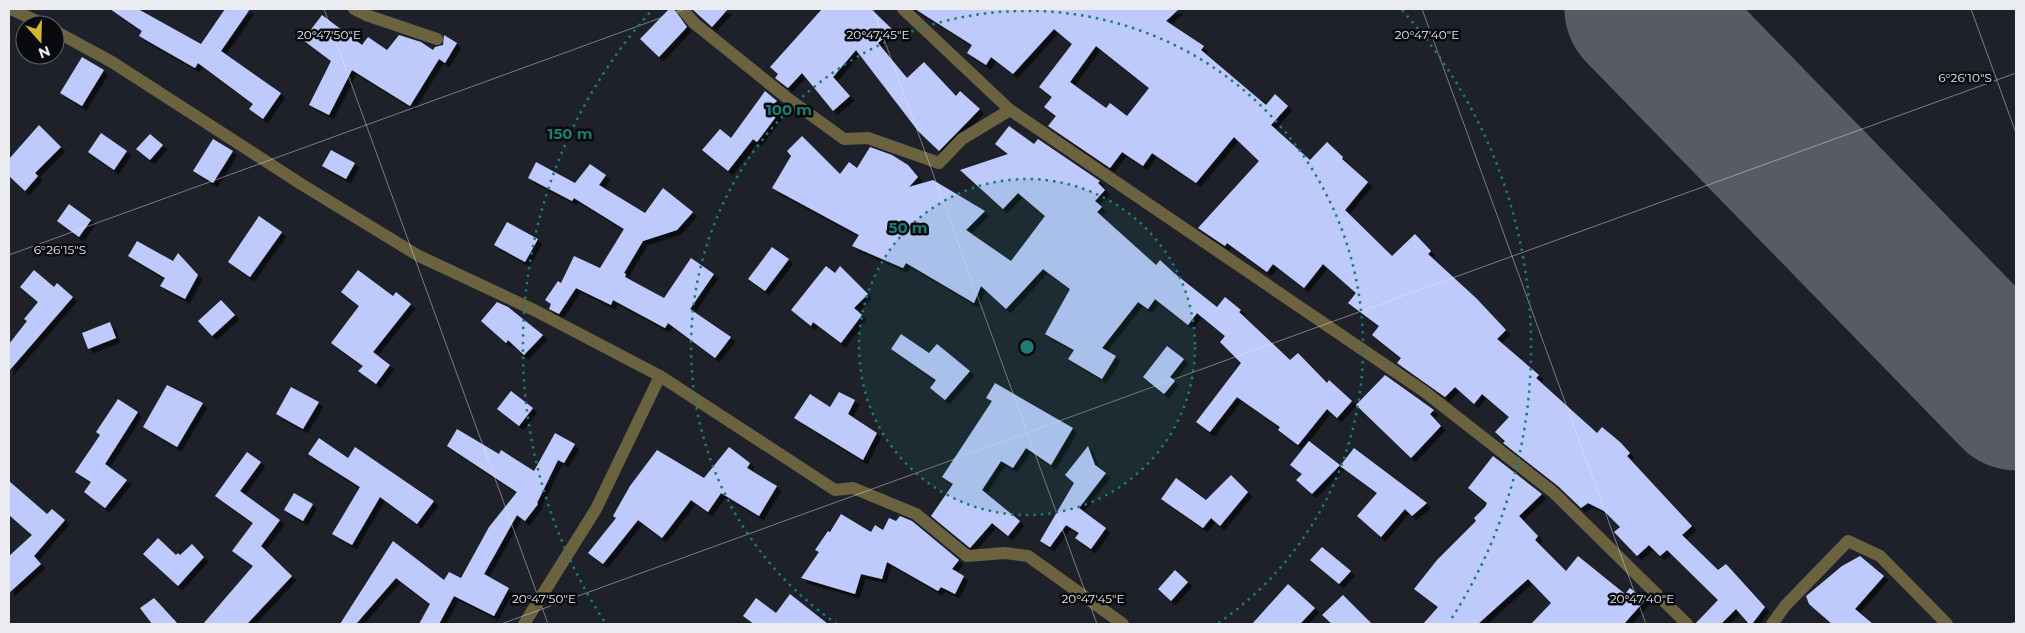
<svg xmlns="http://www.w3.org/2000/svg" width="2025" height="633" font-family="Montserrat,sans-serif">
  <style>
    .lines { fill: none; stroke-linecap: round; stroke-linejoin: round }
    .runway { stroke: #585b62; stroke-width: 151 }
    .building { fill: #bdcafb; fill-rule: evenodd; filter: url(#shadow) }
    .minor { stroke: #6b623f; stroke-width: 12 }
    .ticks { fill: none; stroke: #eaecf2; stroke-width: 1; stroke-opacity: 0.45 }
    .ring { fill: none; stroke: #1a7c75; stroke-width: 2.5; stroke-dasharray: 2.5 5 }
    .ticks-label { font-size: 12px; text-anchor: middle; fill: #eaecf2; stroke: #090a0e; stroke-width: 5; stroke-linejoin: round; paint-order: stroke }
    .centre { fill: #1a7c75; stroke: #090a0e; stroke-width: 2.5 }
    .ring-label { font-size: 15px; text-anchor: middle; font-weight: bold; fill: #1a7c75; stroke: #090a0e; stroke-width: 5; stroke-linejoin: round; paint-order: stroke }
  </style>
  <defs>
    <filter id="shadow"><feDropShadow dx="4.5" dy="4.5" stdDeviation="0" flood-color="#0009"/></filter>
  </defs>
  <rect width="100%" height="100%" fill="#1e2129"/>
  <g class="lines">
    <polyline class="runway" points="1640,9 2016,395"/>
  </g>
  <g class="building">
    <polygon points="110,9 138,9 201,44 225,9 250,9 221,51 281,93 263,119 249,109 253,104 198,63 195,68 139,36 142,31"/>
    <polygon points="669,9 674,9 687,27 659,57 640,39"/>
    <polygon points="692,9 728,9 712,27"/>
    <polygon points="822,9 871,9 893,30 878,43 907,78 924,62 956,96 960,91 980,109 939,151 918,131 856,50 833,77 850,96 833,111 802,73 788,88 775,78 778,74 770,67"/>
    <path d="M 915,9 L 1179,9 L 1166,21 L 1204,46 L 1201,50 L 1266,105 L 1275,94 L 1288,106 L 1271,125 L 1310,160 L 1327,142 L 1343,157 L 1342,159 L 1368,182 L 1345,210 L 1392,256 L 1415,234 L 1431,251 L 1428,254 L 1476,298 L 1506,330 L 1497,339 L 1539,375 L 1536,378 L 1597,433 L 1602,427 L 1620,442 L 1630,453 L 1627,456 L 1692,526 L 1682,535 L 1718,570 L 1726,564 L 1765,607 L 1752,624 L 1749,624 L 1736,609 L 1721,624 L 1695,624 L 1718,600 L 1667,550 L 1660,556 L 1649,545 L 1637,556 L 1614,532 L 1620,527 L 1604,511 L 1588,503 L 1581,508 L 1558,486 L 1503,443 L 1505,441 L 1495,432 L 1509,417 L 1482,394 L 1474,404 L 1455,387 L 1445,397 L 1397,363 L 1401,358 L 1372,335 L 1379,326 L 1348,303 L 1356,293 L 1323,264 L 1304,288 L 1273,264 L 1267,272 L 1227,243 L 1225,246 L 1198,228 L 1259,161 L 1234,137 L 1196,183 L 1152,153 L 1143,166 L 1122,152 L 1110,168 L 1048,126 L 1056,116 L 1044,107 L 1052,97 L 1039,87 L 1072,44 L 1054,29 L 1013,74 L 991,57 L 986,65 L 967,53 L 972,45 ZM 1096,46 L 1149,88 L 1127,116 L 1110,103 L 1106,108 L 1070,82 Z"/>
    <polygon points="322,15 362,45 368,37 387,50 399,35 421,42 433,50 435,47 443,45 444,35 457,43 445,63 439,59 410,106 352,70 329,115 309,105 331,61 303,40"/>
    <polygon points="82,57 104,70 82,106 60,93"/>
    <polygon points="765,91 777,101 774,104 781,110 757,142 753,139 728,171 702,150 720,129 731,138"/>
    <polygon points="39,125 61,147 35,173 38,176 25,191 9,176 9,159"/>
    <polygon points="1009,126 1034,144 1038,139 1100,181 1098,183 1105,190 1095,201 1102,207 1097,212 1156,265 1160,260 1174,273 1217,307 1225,297 1241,310 1239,312 1290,360 1298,353 1327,383 1329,380 1352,401 1337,418 1327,409 1298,445 1278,430 1280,427 1237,397 1210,432 1196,422 1241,363 1220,342 1225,336 1197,313 1188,325 1155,299 1148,309 1138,302 1102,348 1116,356 1102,379 1068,359 1074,350 1045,334 1070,289 1043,269 1006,309 981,286 974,303 906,263 903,268 852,246 859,235 772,188 791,156 787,151 802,136 840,174 849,162 857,168 870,147 892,155 908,165 918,177 909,187 933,180 985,211 966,230 1011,261 1045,216 1018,193 1003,209 960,170 1008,154 995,144"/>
    <polygon points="101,133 127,151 114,170 88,152"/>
    <polygon points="150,134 163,145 150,160 136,149"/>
    <polygon points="213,139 233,151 213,183 193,171"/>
    <polygon points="331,150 355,163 346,179 322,166"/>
    <polygon points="536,162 575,183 590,164 606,175 599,185 645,213 663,188 693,212 677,230 643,241 624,273 626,274 625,277 664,298 691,258 714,274 690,309 731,337 715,358 668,323 665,328 613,300 611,305 576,288 559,314 549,309 551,304 545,300 558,281 561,283 574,256 600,268 624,229 574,198 572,201 528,178"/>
    <polygon points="69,204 91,220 79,237 57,221"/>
    <polygon points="259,216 282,232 250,277 228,262"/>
    <polygon points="507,222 538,239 525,262 494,245"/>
    <polygon points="137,241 173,261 178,253 198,275 185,299 160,286 165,278 128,256"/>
    <polygon points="772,247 789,259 765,291 748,279"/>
    <polygon points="826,266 835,273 840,266 868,294 854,308 862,315 841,343 813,322 811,326 791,310"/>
    <polygon points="34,270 54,287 57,283 73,297 9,371 9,344 27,321 24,319 38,302 20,287"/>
    <polygon points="358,270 393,296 396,292 411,304 373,352 390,365 376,384 358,371 363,366 331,343 359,306 341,292"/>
    <polygon points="221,300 235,315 212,336 198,321"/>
    <polygon points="497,302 508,307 543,335 524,355 508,340 506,343 481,321"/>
    <polygon points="110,322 116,338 88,349 82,333"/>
    <polygon points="901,334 929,353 937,344 970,371 945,400 930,388 936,380 891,349"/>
    <polygon points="1167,346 1184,359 1170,377 1175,381 1164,394 1143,377"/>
    <polygon points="1385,375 1434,410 1430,414 1441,426 1411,458 1356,405"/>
    <polygon points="995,383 1073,428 1051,465 1026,448 1013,468 1001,461 982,490 1020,521 1008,536 992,523 970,548 931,516 953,484 942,477 992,401 986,398"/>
    <polygon points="167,385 203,403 177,447 143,427"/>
    <polygon points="291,387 319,402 303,429 276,414"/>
    <polygon points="511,391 533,408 519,426 497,409"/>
    <polygon points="839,392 855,400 848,414 877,433 863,460 794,418 810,394 830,407"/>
    <polygon points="118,399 138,412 105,464 127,480 105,508 84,492 91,482 75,472 100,435 96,432"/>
    <polygon points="457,429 499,454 501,450 534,471 555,433 575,444 564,463 558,460 537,503 538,504 525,521 517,515 484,574 509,588 494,616 454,596 439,624 419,624 430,604 396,578 356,624 340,624 393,541 444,580 449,572 461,578 489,527 517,492 447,446"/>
    <polygon points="319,438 348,458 355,447 434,501 417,524 380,497 352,545 332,534 360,487 308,454"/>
    <polygon points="1309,441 1340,465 1312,494 1296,480 1302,474 1290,465"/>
    <polygon points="1088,446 1095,465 1106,473 1079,508 1106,528 1091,549 1075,538 1079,533 1066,525 1050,547 1040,541 1074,483 1065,475"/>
    <polygon points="729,447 750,463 747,468 777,486 759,516 721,493 708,512 691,500 662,538 638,520 603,564 588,553 616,518 613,516 630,486 657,450 704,478"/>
    <polygon points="1354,448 1427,503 1412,516 1405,509 1381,537 1357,516 1377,493 1340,466"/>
    <polygon points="247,452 261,462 240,491 280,520 261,546 292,576 247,624 203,624 253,566 232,551 253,523 215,496"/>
    <polygon points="1493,456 1542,494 1519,516 1538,536 1535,540 1566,571 1578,556 1625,594 1630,588 1645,600 1624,624 1531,624 1551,603 1528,579 1478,624 1423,624 1438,607 1414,589 1437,560 1476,521 1474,518 1485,507 1487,503 1468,488"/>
    <polygon points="1231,475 1248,492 1220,526 1211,518 1203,528 1161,499 1176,478 1206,500"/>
    <polygon points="9,481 47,514 52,509 65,520 34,556 41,564 9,593 9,556 32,535 9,515"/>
    <polygon points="294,493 313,504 303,521 284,510"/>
    <polygon points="841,514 871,532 875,525 883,530 889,518 896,521 900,516 912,521 959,560 952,569 964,576 955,594 941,587 938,591 887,562 882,579 861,574 855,594 801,578 819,552 815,550 828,531 830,532"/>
    <polygon points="158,538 176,555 178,553 180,555 192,544 204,557 178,586 143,554"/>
    <polygon points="1322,547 1351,571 1339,584 1310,560"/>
    <polygon points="1860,556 1884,576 1855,609 1873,624 1832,624 1809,604 1806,596 1842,566"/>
    <polygon points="1175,570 1188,582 1171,601 1158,589"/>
    <polygon points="1288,584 1315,608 1300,624 1252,624"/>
    <polygon points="790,594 828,624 754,624 743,616 756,598 776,613"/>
    <polygon points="1343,595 1372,624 1332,624 1322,615"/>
    <polygon points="154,598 178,624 152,624 140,608"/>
  </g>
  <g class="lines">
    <g class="minor">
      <polyline points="11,9 45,25"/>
      <polyline points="354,9 366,15 437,39"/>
      <polyline points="682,9 694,23 786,97 844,139 868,138 939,163 962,139 1010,110"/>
      <polyline points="903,9 1010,110 1425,392 1553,492 1687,624"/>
      <polyline points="55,31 112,62 301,184 419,256 534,310 660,376 835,490 853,488 916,514 967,556 1005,553 1028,556 1123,624"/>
      <polyline points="524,624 596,509 660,376"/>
      <polyline points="1772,624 1785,606 1848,541 1880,556 1947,624"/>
    </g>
  </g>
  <path class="ticks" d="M 324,9 L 548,624M 873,9 L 1097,624M 1422,9 L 1646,624M 1971,9 L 2016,133M 9,255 L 685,9M 501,624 L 2016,73M 2009,624 L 2016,622"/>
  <circle cx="1027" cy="347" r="168" fill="#1a7c75" fill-opacity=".12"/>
  <g class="ring">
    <circle cx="1027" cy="347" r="168"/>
    <path d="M837 624A336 336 0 1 1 1217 624"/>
    <path d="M604 621A504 504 0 0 1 652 10M1402 10A504 504 0 0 1 1450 621"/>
  </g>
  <g class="ticks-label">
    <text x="329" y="39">20°47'50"E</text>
    <text x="878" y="39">20°47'45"E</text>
    <text x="1427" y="39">20°47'40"E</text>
    <text x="1965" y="82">6°26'10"S</text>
    <text x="60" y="254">6°26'15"S</text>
    <text x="544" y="603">20°47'50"E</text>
    <text x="1093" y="603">20°47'45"E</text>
    <text x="1642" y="603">20°47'40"E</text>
  </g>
  <circle cx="1027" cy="347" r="8" class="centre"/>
  <g class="ring-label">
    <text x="789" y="115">100 m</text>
    <text x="570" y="139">150 m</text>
    <text x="908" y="233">50 m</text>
  </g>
  <rect width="2025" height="633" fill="none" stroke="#eaecf2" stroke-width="20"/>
  <g transform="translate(40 40) rotate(160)"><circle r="24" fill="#090a0e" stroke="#636469"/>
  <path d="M0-4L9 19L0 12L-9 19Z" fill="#d4b635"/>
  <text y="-8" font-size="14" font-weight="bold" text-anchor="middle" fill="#eaecf2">N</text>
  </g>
</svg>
